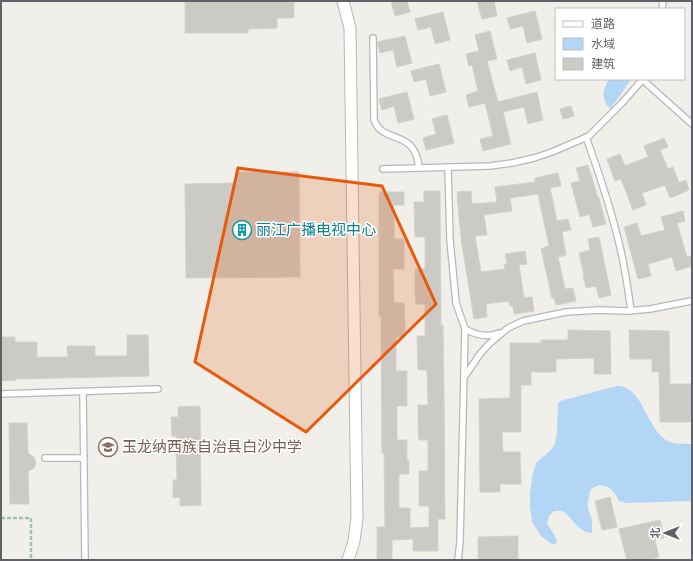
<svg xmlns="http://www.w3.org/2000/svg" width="693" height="561" font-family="Figtree,'Noto Sans SC',sans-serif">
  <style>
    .water { fill: #b3d5f6 }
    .building { fill: #cccac5; stroke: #d4d1c7 }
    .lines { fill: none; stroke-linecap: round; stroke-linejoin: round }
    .lane-casing { stroke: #b5b7bb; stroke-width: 8 }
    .street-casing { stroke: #b5b7bb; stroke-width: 13 }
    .path { stroke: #a1c3ad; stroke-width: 2.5; stroke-dasharray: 4 2; stroke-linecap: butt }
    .lane { stroke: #fff; stroke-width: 5.5 }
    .street { stroke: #fff; stroke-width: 11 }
    .marked { fill: #e8590c; fill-opacity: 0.2; stroke: #e8590c; stroke-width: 3; stroke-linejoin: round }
    .labels { text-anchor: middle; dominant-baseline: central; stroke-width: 3; stroke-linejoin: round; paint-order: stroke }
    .culture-label { font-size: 15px; fill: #0d838f; stroke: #fff; text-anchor: start }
    .education-label { font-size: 15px; fill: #785e54; stroke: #fff; text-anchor: start }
  </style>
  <rect width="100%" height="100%" fill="#f0efe9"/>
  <g class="water">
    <path d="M 609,79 L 631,79 L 619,97 L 610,109 C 601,98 602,91 609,79 Z"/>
    <path d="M 617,386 C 644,385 646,433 670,442 C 677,445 685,443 692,444 L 692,501 L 627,503 L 619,501 C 614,491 611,486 599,485 L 592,488 L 590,491 L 588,502 L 588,509 L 592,520 L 592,533 C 575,532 572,514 561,511 C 559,511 556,511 554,511 L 549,516 L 547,523 L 551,530 L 555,536 L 557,543 L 553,544 L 550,543 L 541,536 L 532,522 L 530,506 L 530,495 L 532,477 L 536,463 L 551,450 L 555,444 L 557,433 L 558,404 L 560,401 L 564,400 Z"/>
  </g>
  <g class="building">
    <polygon points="185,1 294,1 294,18 277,18 277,28 248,29 248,33 185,33"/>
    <polygon points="391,1 407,1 410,12 395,16"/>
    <polygon points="477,1 494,1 497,16 482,19"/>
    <polygon points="535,11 542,39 527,43 523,26 510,29 507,18"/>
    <polygon points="443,12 450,40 435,44 431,27 418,30 415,19"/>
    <polygon points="490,31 497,59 487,61 498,102 537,92 543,120 528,124 524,107 503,112 511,144 483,151 480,139 493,136 485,103 469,107 466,95 478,91 472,65 469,66 466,54 479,51 475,35"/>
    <polygon points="405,36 412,63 397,67 393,50 380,53 377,42"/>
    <polygon points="535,53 541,80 526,84 522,67 510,71 507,60"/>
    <polygon points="439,64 446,92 430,96 426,79 414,82 411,71"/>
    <polygon points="407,92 414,119 398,123 394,106 382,110 379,99"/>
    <polygon points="571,106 574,116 563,119 560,109"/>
    <polygon points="447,115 454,143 426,150 423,138 436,134 432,119"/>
    <polygon points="664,138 668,147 660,150 668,169 673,167 679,183 686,180 689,190 670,198 665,185 642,193 646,205 633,210 621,179 615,181 607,159 620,154 625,166 648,157 644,146"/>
    <polygon points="588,165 598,198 599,198 606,224 593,227 589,214 580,217 571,183 580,181 576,168"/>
    <polygon points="236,172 299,172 300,277 186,278 185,184 236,183"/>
    <polygon points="558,173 561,186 550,188 557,221 568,219 571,230 562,232 566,255 558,257 565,289 573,288 576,301 556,305 554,298 552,298 541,249 544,248 544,247 549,246 538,194 510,198 512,211 484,215 487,235 475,236 481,272 505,269 504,264 507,264 505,254 525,251 527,264 519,265 524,298 532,297 534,311 514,314 513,306 510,306 509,301 486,304 487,317 474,319 462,245 459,218 457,192 471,191 472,204 497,202 495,187 535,182 535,178"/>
    <polygon points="424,191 440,191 440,193 441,325 443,325 444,394 445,519 438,519 438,551 413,551 413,539 392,540 392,560 377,560 377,527 385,527 384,453 382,453 381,316 379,316 379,192 404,192 404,205 394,205 394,239 404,239 404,269 393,269 394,303 404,303 405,325 405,337 396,337 396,371 407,371 407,406 397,406 397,440 407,440 407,461 409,461 409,474 399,474 399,508 410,508 410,528 429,527 429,506 419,506 419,471 428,471 428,440 419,440 418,428 418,405 428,405 427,370 418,370 417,336 425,336 425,304 416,304 415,293 415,269 425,269 425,237 415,237 414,202 424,202"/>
    <polygon points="683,211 685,221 677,223 687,257 692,256 692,266 676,271 672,257 648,264 651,276 638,279 624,227 637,223 641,236 665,230 661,217"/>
    <polygon points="599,237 611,295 599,298 596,286 586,288 583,275 584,275 579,253 590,250 588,239"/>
    <polygon points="568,330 610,331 611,374 594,374 594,358 556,359 556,372 531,372 531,385 521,385 521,432 502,432 503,452 520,452 521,484 500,484 500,492 480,492 479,399 510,398 510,343 541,343 541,340 568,340"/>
    <polygon points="629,330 669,331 670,384 692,384 692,422 660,422 659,372 652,372 652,359 630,359"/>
    <polygon points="127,335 148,335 149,376 16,379 16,380 1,381 1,337 15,337 15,342 37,342 37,357 68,357 67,346 95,346 95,356 127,356"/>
    <polygon points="200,406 201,505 180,506 180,497 173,498 173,480 177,480 176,436 172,436 171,417 178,417 178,407"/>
    <polygon points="9,423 27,423 28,453 34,457 36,463 34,468 28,471 29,504 10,504"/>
    <polygon points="610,497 617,527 602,530 595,501"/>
    <polygon points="660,520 664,538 655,540 659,557 648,560 627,560 619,529"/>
    <polygon points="518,536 518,560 478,560 478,537"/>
  </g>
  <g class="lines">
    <g class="lane-casing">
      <g id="lane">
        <polyline points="662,9 663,1"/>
        <path d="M 373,38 L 374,120 C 380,135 391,134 404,141 C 414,146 418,158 419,168"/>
        <polyline points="643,80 692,124"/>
        <path d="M 586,137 C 599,173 611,209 620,247 C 625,268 628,289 631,311"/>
        <polyline points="448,167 450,240 456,303 465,329 460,542 458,560"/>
        <polyline points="383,169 490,166 512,163 534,158 552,152 589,136 622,103 643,79"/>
        <path d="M 465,329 C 476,335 488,338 499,333"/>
        <polyline points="465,376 480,354 489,344 508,328 523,321 566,312 599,310 627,311 650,309 691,301"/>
        <polyline points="83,392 85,560"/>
        <polyline points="1,394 158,389"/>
        <polyline points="45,458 84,458"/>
      </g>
    </g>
    <g class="street-casing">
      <polyline id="street" points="343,1 350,28 357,518 354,541 348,560"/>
    </g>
    <polyline class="path" points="1,518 31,518 31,560"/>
    <use href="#lane" class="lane"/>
    <use href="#street" class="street"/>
  </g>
  <path class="marked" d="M 238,168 L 382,186 L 436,304 L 306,432 L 195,362 Z"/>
  <defs>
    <g id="building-ring" transform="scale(1)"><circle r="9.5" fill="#fff" stroke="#0f9aa8" stroke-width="1.5"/><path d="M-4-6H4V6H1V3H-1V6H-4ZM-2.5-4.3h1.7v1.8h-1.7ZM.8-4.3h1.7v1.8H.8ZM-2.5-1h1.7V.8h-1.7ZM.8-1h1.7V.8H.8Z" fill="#0f9aa8"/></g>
    <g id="school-ring" transform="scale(1)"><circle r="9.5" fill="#fff" stroke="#8d6e63" stroke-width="1.5"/><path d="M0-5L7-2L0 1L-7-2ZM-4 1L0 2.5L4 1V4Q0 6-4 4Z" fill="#8d6e63"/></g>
  </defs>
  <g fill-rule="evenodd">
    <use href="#building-ring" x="242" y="230"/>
    <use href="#school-ring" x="108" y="447"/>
  </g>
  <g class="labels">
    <g class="culture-label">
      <text x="256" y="230">丽江广播电视中心</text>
    </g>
    <g class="education-label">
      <text x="122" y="447">玉龙纳西族自治县白沙中学</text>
    </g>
  </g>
  <rect width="693" height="561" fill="none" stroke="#606267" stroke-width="4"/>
  <rect x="555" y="8" width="130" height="72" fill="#ffffff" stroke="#bfc0c2"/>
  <rect x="563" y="21" width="20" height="6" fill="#ffffff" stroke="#bfc0c2"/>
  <text x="591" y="28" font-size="12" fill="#606267">道路</text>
  <rect x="563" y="38" width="20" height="12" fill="#b3d5f6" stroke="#bfc0c2"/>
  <text x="591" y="48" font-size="12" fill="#606267">水域</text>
  <rect x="563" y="58" width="20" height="12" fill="#cccac5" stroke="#bfc0c2"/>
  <text x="591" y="68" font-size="12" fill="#606267">建筑</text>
  <g transform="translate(665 533) rotate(270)" stroke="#ffffff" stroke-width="3" paint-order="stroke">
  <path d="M0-3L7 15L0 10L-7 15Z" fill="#606267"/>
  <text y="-6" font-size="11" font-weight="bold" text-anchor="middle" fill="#606267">北</text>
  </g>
</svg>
